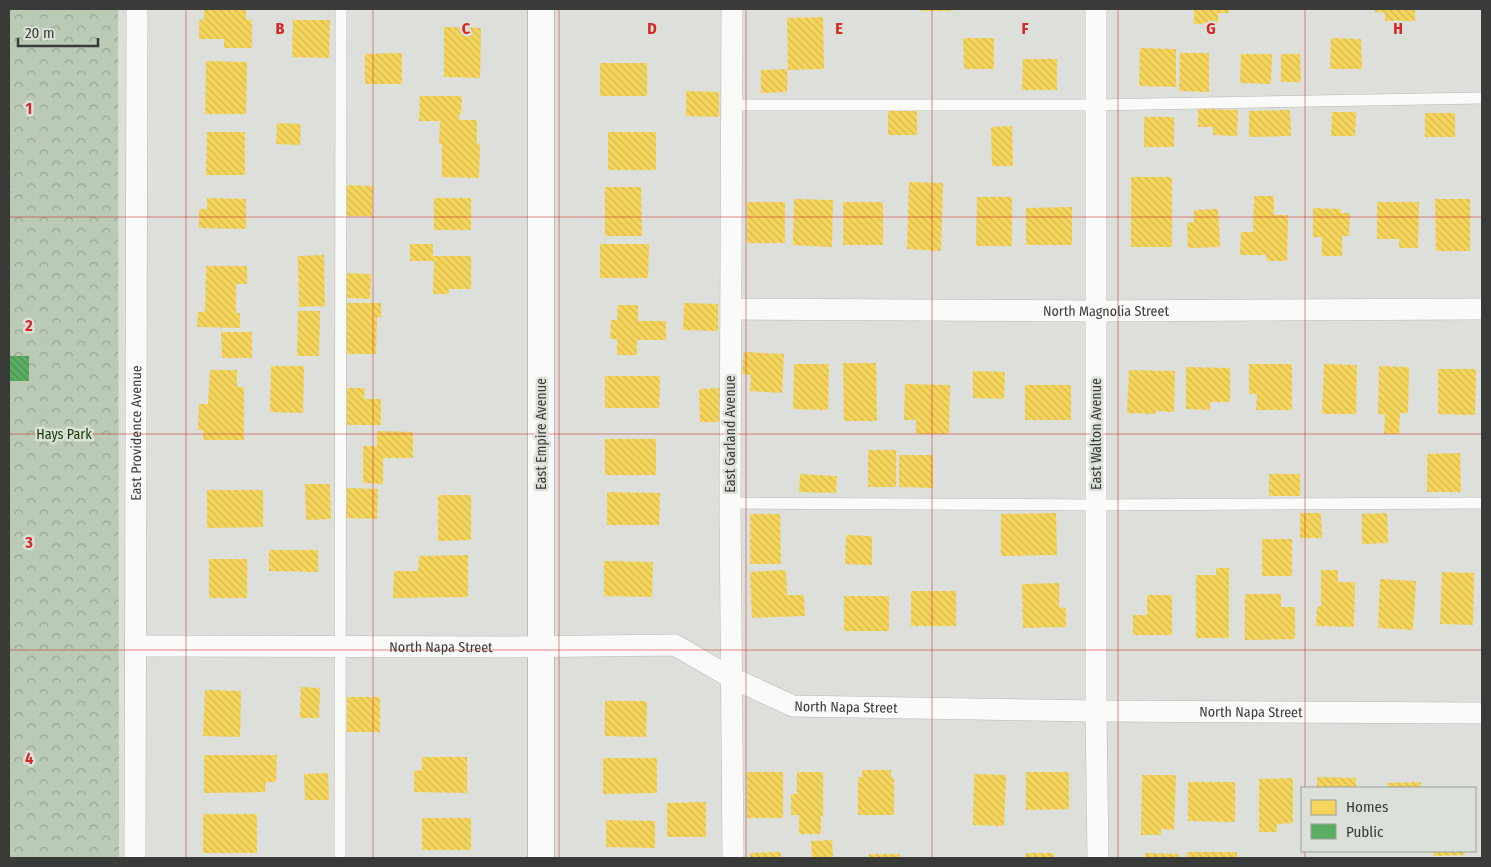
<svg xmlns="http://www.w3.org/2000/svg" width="1491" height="867" font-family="'Fira Sans Condensed',sans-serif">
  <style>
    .park { fill: url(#park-crowns) }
    .homes { fill: url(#homes-back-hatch) }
    .public { fill: url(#public-back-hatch) }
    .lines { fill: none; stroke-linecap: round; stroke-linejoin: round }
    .service-casing { stroke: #b7bab6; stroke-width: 12 }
    .minor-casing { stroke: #b7bab6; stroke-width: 22 }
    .tertiary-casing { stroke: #b7bab6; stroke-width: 28 }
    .path { stroke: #bebfbe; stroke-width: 3; stroke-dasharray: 1 4; stroke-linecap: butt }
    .service { stroke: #fafaf9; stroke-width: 11 }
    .minor { stroke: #fafaf9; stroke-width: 21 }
    .tertiary { stroke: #fafaf9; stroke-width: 26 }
    .grid { fill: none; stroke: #d62828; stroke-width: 1; stroke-opacity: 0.55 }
    .labels { text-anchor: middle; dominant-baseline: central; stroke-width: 5; stroke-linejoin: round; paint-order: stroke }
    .street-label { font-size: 14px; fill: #393b38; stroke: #dbe1d8 }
    .park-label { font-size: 14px; fill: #143a00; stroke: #dbe1d8 }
    .grid-label { font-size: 16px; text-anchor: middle; font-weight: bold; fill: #d62828; stroke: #dbe1d8; stroke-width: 5; stroke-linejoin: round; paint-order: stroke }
  </style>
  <defs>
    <pattern id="park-crowns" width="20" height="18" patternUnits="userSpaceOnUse" patternTransform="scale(1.25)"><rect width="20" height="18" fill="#bacab4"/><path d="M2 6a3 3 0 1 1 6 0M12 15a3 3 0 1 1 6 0" fill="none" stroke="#98a593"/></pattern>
    <pattern id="homes-back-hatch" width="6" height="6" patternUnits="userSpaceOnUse" patternTransform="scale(1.25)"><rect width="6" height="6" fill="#f6d55c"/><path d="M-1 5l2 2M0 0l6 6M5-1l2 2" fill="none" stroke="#d4b851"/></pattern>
    <pattern id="public-back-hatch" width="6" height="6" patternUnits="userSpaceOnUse" patternTransform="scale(1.25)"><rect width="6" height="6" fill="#5aae61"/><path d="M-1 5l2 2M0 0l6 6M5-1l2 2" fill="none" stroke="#4b8f51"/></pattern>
  </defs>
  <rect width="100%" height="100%" fill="#dcdfda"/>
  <polygon class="park" points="9,9 118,9 119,858 9,858"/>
  <g class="homes">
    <polygon points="204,9 246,9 246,20 252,20 252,48 224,48 224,39 199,39 199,20 204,19"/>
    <rect x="920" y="9" width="33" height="2"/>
    <polygon points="1194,9 1229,9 1229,13 1218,13 1218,23 1194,24"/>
    <polygon points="1375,9 1415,9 1415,21 1385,21 1385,13 1375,12"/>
    <polygon points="823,17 824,69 788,70 787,18"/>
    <polygon points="293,20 330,20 329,58 292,57"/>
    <polygon points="444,27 481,28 480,78 444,77"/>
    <polygon points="963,38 994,38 994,69 964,69"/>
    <polygon points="1331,38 1361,39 1362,69 1330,69"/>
    <polygon points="1140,48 1176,49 1176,87 1139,86"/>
    <polygon points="402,53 402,84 365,84 365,54"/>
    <polygon points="1180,53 1209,53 1209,92 1179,91"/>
    <polygon points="1241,54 1272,54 1271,84 1240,83"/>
    <polygon points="1281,54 1300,54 1301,82 1281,82"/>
    <polygon points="1023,59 1057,59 1057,90 1022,90"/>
    <polygon points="206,61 247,62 246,114 205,114"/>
    <rect x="600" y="63" width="47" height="33"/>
    <polygon points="787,69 787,92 761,93 761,70"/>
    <polygon points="686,91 719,92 719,117 686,116"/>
    <polygon points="420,96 462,96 461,114 459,114 459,120 477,120 477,144 480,144 479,178 442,177 442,144 439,144 440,121 419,121"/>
    <rect x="888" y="109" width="29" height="26"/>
    <polygon points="1198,109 1238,110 1237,136 1213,135 1213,127 1198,127"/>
    <polygon points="1290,110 1291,136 1249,137 1249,111"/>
    <polygon points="1332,112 1356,112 1355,136 1331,136"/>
    <rect x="1425" y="113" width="30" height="24"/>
    <rect x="1144" y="117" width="30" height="30"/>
    <polygon points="277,123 301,124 300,145 276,144"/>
    <polygon points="1012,126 1013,166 992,166 991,127"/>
    <polygon points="207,132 245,132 245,175 206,175"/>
    <rect x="608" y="132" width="48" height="38"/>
    <rect x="1131" y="177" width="41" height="70"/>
    <polygon points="909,182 943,183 941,251 907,249"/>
    <polygon points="345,185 373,186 372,216 345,216"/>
    <polygon points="605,187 641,187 642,236 605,236"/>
    <polygon points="1254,196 1274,196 1274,215 1288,215 1287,261 1267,261 1266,255 1240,255 1241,232 1253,232"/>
    <polygon points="977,197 1012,197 1012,246 976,246"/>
    <polygon points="207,198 246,199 246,229 199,228 199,209 207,209"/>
    <rect x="434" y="198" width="37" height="32"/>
    <polygon points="794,199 833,200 832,247 793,245"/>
    <polygon points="1435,199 1470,199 1470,251 1436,251"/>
    <rect x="747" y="202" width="38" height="41"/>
    <rect x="843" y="202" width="40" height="43"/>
    <polygon points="1377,202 1419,202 1418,248 1399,248 1399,239 1377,239"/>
    <polygon points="1072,207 1072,245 1026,245 1026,208"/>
    <polygon points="1313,208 1341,209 1341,213 1350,213 1349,236 1342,236 1342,256 1322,256 1322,237 1313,237"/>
    <polygon points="1218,209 1220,247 1188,248 1187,223 1194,222 1194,210"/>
    <polygon points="410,244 433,244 433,256 471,256 471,289 449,289 449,294 433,294 434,261 410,261"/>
    <polygon points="600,244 649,244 648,278 600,278"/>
    <polygon points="324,255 325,306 299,307 298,256"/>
    <polygon points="206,266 247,266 247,284 236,284 236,313 240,313 240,328 197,327 198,312 205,312"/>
    <polygon points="345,273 371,274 370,299 345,298"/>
    <polygon points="346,303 381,303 381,317 377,317 376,354 347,354"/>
    <polygon points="684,303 718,304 718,331 683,330"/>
    <polygon points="618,305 638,305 638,321 666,321 666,340 637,340 637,355 617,355 617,339 610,339 611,320 617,320"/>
    <polygon points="298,311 320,311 319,356 297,356"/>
    <polygon points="221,332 252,332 252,358 222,358"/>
    <polygon points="744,352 784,354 782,393 750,391 751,375 742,374"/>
    <polygon points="843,363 876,363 877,421 844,421"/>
    <polygon points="794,364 829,364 828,410 793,409"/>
    <polygon points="1249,364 1292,364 1292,410 1256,410 1257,394 1249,394"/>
    <polygon points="1324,364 1357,365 1356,414 1322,414"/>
    <polygon points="271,366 304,366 303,413 270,412"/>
    <polygon points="1379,366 1409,367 1408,413 1400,413 1399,434 1384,434 1385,414 1378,414"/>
    <polygon points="1186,367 1230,368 1230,402 1210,402 1210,410 1186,409"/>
    <polygon points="1438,369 1476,369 1475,415 1438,414"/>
    <polygon points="210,370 237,370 237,387 244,387 244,440 203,440 203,430 198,430 199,404 208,404"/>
    <polygon points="1129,370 1175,371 1174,412 1156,411 1155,414 1127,413"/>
    <polygon points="973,371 1005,372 1004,399 973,398"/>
    <polygon points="605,376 660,376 659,408 605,408"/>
    <polygon points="905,384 950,385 949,434 916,434 916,420 904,420"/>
    <rect x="1025" y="385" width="46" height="35"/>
    <polygon points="347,388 365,388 364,399 381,399 381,425 347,425"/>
    <polygon points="720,388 721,422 700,422 699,389"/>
    <polygon points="377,431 413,432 413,458 383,458 383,484 363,483 363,446 377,446"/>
    <rect x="605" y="439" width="51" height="36"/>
    <rect x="868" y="450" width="28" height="37"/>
    <polygon points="1460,453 1461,492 1427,492 1427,454"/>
    <polygon points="899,455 933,455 933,488 899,487"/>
    <polygon points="800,474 837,476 836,493 799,492"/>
    <rect x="1269" y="474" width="31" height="22"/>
    <polygon points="305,484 330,484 331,519 306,520"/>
    <polygon points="347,488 378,489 377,519 346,518"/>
    <polygon points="207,490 263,490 263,527 207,528"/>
    <polygon points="607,492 660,493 659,525 607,525"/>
    <polygon points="438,495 471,495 471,540 438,541"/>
    <polygon points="1056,513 1057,555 1001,556 1001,514"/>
    <polygon points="1300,513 1321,513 1322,538 1300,538"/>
    <polygon points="1387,513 1388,543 1362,544 1362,514"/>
    <polygon points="750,514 780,514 781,564 750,564"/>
    <polygon points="846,535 872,536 872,565 845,564"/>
    <rect x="1262" y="539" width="30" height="37"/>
    <polygon points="269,550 318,550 318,572 269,571"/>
    <polygon points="468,555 468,597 393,598 394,571 418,571 419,556"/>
    <rect x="209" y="559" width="38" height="39"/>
    <polygon points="604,561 653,562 652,597 604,596"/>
    <polygon points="1216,568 1229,568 1229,638 1196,638 1196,575 1216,575"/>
    <polygon points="786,570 787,595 804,595 805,616 752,618 750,572"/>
    <polygon points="1321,570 1338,570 1338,582 1355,582 1354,627 1316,626 1317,607 1321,606"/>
    <polygon points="1442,572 1474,573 1473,625 1440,624"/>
    <polygon points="1380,579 1416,581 1413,630 1378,628"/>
    <polygon points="1059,583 1059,607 1066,608 1066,627 1023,628 1022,584"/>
    <rect x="911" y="591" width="45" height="35"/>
    <polygon points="1245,594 1281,594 1281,607 1295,607 1295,639 1245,640"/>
    <polygon points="1147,595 1172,595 1172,635 1133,635 1133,615 1147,615"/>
    <rect x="844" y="596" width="45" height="35"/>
    <polygon points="301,687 320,688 319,718 300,718"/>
    <polygon points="205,690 241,691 240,737 203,736"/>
    <rect x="347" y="697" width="33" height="35"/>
    <polygon points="605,701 647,701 646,737 605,736"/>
    <polygon points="204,755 277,755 276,782 266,782 265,792 204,793"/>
    <polygon points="422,757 467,757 467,793 414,792 414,771 422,770"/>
    <polygon points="603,758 657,758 657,793 603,794"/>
    <polygon points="862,770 891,770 891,778 894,778 894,815 858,815 858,777 862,777"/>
    <rect x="747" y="772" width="36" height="46"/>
    <polygon points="797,772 823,772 823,816 821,816 821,834 799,834 799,815 791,815 791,794 797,794"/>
    <polygon points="1026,772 1069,772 1069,809 1026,810"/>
    <polygon points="328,773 329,800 305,800 304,774"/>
    <polygon points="974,774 1006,775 1004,826 973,825"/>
    <polygon points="1142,775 1176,775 1174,830 1161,829 1161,835 1141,835"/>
    <polygon points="1317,777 1356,778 1356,788 1317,788"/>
    <polygon points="1293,778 1293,823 1277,824 1277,832 1259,832 1259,779"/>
    <polygon points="1188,782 1235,782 1235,822 1188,821"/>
    <polygon points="1421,782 1421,788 1388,788 1387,783"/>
    <polygon points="706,802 706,837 667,837 667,803"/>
    <rect x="203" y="814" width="54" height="39"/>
    <rect x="422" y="818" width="49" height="32"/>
    <polygon points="606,820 655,821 655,848 606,847"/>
    <polygon points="832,840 833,858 812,858 811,841"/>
    <polygon points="1433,851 1465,851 1465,855 1434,856"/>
    <polygon points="781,852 781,858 750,858 750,853"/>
    <rect x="1187" y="852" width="50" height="6"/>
    <polygon points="1026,853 1054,853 1054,858 1025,858"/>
    <polygon points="1145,853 1179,854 1179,858 1145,858"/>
    <rect x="869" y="854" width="31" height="4"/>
  </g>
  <rect class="public" x="9" y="356" width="20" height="25"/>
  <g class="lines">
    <g class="service-casing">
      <g id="service">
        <polyline points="732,105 1096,105 1482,98"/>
        <polyline points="730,503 1096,505 1482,503"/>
        <polyline points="340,858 341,9"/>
      </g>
    </g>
    <g class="minor-casing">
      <g id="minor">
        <polyline points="732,9 730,503 733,858"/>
        <polyline points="1096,9 1096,711 1098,858"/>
        <path id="s1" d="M 731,309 L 1096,311 L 1482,309"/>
        <path id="s2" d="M 135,646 L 504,647 L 675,645 L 730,677 L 793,706 L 1096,711 L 1482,713"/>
        <path id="s3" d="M 135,858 L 137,9"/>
      </g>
    </g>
    <g class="tertiary-casing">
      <polyline id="tertiary" points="541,9 541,858"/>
    </g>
    <g class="path">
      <path d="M 9,202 C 11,192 13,181 17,172 C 30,140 69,90 65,56 C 63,38 50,23 40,9"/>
      <path d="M 9,254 C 14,293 38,327 54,363 C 57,386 44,406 37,427"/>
      <polyline points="9,426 37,427 113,442"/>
    </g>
    <use href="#service" class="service"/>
    <use href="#minor" class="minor"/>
    <use href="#tertiary" class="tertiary"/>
  </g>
  <path class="grid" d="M 186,9 L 186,858M 373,9 L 373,858M 559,9 L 559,858M 746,9 L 746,858M 932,9 L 932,858M 1118,9 L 1118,858M 1305,9 L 1305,788M 9,217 L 1482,217M 9,434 L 1482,434M 9,650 L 1482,650M 1305,851 L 1305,858"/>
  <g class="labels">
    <g class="street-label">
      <text stroke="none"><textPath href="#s1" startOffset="375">North Magnolia Street</textPath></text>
      <text stroke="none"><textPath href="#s3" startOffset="425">East Providence Avenue</textPath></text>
      <text transform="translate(541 434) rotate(-90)">East Empire Avenue</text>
      <text transform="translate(730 434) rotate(-90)">East Garland Avenue</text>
      <text transform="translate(1096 434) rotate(-90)">East Walton Avenue</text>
      <text stroke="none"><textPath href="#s2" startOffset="306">North Napa Street</textPath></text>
      <text stroke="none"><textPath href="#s2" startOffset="726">North Napa Street</textPath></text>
      <text stroke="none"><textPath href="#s2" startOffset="1131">North Napa Street</textPath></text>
    </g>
    <g class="park-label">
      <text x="64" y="434">Hays Park</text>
    </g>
  </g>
  <g class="grid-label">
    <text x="280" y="34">B</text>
    <text x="466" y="34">C</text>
    <text x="652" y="34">D</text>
    <text x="839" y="34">E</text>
    <text x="1025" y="34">F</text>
    <text x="1211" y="34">G</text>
    <text x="1398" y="34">H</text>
    <text x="29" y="114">1</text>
    <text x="29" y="331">2</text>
    <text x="29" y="548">3</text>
    <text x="29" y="764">4</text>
  </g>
  <rect width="1491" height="867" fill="none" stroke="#393b38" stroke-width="20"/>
  <rect x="1301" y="787" width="175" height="65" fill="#dbe1d8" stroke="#9a9f98"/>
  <rect x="1311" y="800" width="25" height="15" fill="#f6d55c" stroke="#9a9f98"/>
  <text x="1346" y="812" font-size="15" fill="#393b38">Homes</text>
  <rect x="1311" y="824" width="25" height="15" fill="#5aae61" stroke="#9a9f98"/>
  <text x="1346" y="837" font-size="15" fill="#393b38">Public</text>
  <path d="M18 38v8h80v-8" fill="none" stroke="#393b38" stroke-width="2.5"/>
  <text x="25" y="38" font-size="15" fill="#393b38" stroke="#dbe1d8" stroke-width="4" paint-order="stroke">20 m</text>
</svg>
